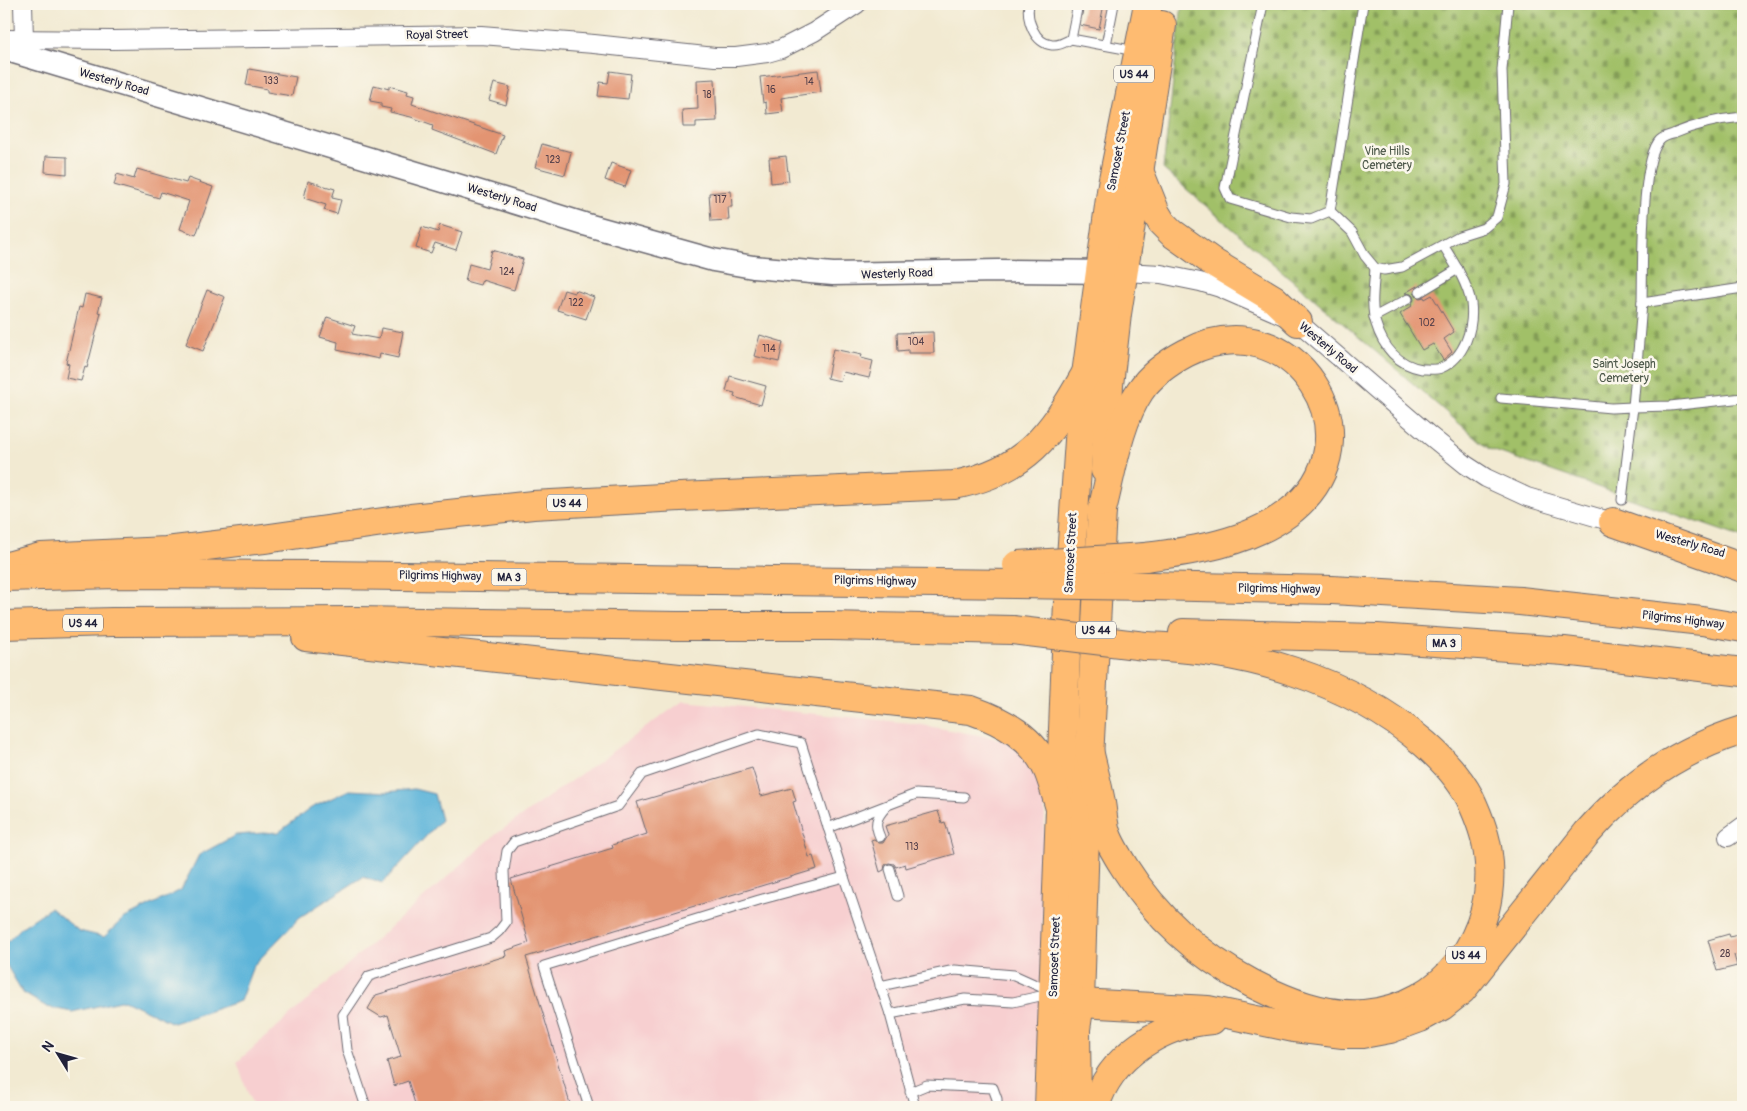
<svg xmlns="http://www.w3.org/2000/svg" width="1747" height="1111" font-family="Pangolin,sans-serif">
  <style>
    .built { fill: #f7cfd0 }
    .cemetery { fill: url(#cemetery-stones); stroke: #627152 }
    .water { fill: #5cb4d9; stroke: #3f6b8a }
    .building { fill: #e39472 }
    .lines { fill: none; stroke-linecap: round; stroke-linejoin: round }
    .service-casing { stroke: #6b6870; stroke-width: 11 }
    .minor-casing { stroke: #6b6870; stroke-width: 20 }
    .tertiary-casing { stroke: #6b6870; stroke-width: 25 }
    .primary-casing { stroke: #6b6870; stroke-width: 30 }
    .trunk-casing { stroke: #6b6870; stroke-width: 30 }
    .motorway-casing { stroke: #6b6870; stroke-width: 30 }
    .service { stroke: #fff; stroke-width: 9 }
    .minor { stroke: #fff; stroke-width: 18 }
    .tertiary { stroke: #fff; stroke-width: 22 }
    .primary { stroke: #febb71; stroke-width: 28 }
    .trunk { stroke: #febb71; stroke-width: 28 }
    .motorway { stroke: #febb71; stroke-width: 28 }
    .motorway-bridge-casing { stroke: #6b6870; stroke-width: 30; stroke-linecap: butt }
    .motorway-bridge { stroke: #febb71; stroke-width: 28 }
    .labels { text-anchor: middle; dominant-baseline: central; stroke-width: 5; stroke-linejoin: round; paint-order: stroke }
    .number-label { font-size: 10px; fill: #523e49 }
    .shield { fill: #fbf7ec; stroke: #636270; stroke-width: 1 }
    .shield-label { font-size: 11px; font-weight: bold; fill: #22223b }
    .street-label { font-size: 12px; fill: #22223b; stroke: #fbf7ec }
    .park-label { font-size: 12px; fill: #4e594b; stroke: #fbf7ec }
  </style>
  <defs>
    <pattern id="cemetery-stones" width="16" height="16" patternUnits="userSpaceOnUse" patternTransform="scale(1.25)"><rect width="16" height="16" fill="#a1c068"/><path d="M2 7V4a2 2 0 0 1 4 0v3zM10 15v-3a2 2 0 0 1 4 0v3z" fill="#839c57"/></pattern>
  </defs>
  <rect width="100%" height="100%" fill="#fbf7ec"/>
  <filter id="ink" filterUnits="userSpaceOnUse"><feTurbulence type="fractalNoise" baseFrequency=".02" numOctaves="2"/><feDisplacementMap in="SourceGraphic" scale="10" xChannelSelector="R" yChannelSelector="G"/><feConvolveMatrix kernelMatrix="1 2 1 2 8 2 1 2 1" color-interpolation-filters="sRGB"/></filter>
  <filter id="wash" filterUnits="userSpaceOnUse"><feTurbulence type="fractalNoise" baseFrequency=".0096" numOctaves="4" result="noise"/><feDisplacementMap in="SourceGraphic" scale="20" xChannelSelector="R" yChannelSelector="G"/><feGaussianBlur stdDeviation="1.12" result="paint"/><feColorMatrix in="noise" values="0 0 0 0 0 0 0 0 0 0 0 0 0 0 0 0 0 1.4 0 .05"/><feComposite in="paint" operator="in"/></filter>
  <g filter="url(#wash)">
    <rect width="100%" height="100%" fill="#f2ead2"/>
    <polygon class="built" points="683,701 911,723 1017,742 1036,768 1045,803 1039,1107 253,1107 237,1062 495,835"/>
    <polygon class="cemetery" points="1182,4 1743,4 1743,538 1489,449 1163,169"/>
    <polygon class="water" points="414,789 434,794 441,820 383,883 363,877 300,917 253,966 240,1001 173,1023 124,1000 72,1012 47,1007 23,993 4,961 4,945 22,927 50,908 79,931 104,937 123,919 181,890 199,855 236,835 279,832 311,808 349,790 387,792"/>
    <g id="blocks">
      <g class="building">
        <polygon points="1084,4 1104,4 1099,29 1080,25"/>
        <polygon points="249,69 296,77 292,96 267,92 267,89 246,85"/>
        <polygon points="818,70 821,92 781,98 783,112 767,114 766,102 763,103 760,77"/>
        <polygon points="610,71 631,74 628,99 598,96 600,82 608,83"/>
        <polygon points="715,79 717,121 696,122 696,127 683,127 682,110 698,109 697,80"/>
        <polygon points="494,83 510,87 506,105 489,100"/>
        <polygon points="374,85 389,89 389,86 408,91 407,94 414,96 412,104 503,135 496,154 432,130 433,125 411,117 390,112 391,109 381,107 381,103 370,101"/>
        <polygon points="542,144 571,152 565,175 535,167"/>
        <polygon points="46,156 67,157 67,174 45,172"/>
        <polygon points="786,156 789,181 771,183 769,158"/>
        <polygon points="611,163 631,170 625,187 605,180"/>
        <polygon points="137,169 186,183 188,178 213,187 196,235 180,229 189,201 161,192 159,198 114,185 117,174 134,179"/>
        <polygon points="308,181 335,189 332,198 341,200 337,214 324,210 326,205 304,198"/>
        <polygon points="731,191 732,207 728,207 729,220 711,221 709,193"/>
        <polygon points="440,225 462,232 456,250 435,243 431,253 416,248 422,227 438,232"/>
        <polygon points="492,250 523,259 514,290 482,280 480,285 465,281 469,264 487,269"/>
        <polygon points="1417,286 1414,292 1415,296 1420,298 1424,297 1425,299 1432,295 1454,332 1444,339 1452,352 1443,360 1433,344 1422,350 1400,314 1412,306 1411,304 1414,300 1413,296 1411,294 1405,293"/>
        <polygon points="207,290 225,297 203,351 186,344"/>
        <polygon points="564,290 574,293 575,290 594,297 586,319 557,310"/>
        <polygon points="85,294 102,298 98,312 101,313 87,368 85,367 81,381 66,378 69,364 66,363 79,307 82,308"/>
        <polygon points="327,317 355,326 352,334 379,339 381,328 403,332 398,358 380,354 379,359 337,350 338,342 320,337"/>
        <polygon points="933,332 934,353 908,353 908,350 898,351 897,333"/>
        <polygon points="760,335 783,342 779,362 754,356"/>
        <polygon points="833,349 862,355 861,358 873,361 869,378 843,372 840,381 827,378"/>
        <polygon points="730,376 766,386 761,405 734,397 735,393 726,391"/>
        <polygon points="752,768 761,796 792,788 796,801 793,802 809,857 813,856 817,869 526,957 571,1107 416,1107 408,1081 394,1086 387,1061 401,1057 388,1015 381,1017 368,1009 376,995 506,956 505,951 529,943 511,879 613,848 612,845 647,834 637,802"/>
        <polygon points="938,811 942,823 945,822 954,854 906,868 905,864 896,867 894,864 889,863 885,865 884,870 880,872 871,840 874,839 879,843 883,843 888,835 885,826"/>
        <polygon points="1729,934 1730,937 1737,935 1741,953 1734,955 1737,966 1717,971 1708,940"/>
      </g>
    </g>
  </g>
  <g filter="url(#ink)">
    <use href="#blocks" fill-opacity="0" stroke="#6b6870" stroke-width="1"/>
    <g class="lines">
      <g class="service-casing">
        <g id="service">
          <path d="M 1029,4 C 1026,19 1034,43 1052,45 C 1059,46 1065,42 1071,39 L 1136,51"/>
          <polyline points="1263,4 1225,188 1230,199 1291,217 1311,219 1330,211 1352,232 1365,256 1375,268 1384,270 1402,267 1459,236 1484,228 1497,217 1506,184 1502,70 1508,4"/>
          <polyline points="1071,39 1078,4"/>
          <polyline points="1106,45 1114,4"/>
          <path d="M 1743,117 C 1719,119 1696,124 1673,134 C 1669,135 1663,137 1660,140 C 1640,160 1643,270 1642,301 C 1640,336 1636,372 1633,407 L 1670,406 L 1743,398"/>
          <polyline points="1330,211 1363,4"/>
          <path d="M 1375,268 C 1374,286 1370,306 1376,324 C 1383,347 1398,365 1422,369 C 1427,369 1436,370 1441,368 C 1465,358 1474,327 1471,303 C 1467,282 1454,263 1443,245"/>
          <polyline points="1420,292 1458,269"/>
          <polyline points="1642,303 1743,288"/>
          <polyline points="1374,317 1408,299"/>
          <polyline points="1501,398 1611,408 1633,407 1622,500"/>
          <polyline points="828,828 916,794 964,797"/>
          <path d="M 880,837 C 874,824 876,818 885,808"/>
          <polyline points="890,869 898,896"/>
          <polyline points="880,986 955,970 1014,975 1054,993 1013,1002 965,999 890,1014"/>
          <polyline points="910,1092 927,1085 993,1088 997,1099 997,1107"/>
          <polyline points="366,1107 347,1050 343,1015 369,976 491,938 499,931 506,922 504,871 507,851 514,842 618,806 642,774 759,734 801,743 844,877"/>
          <polyline points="589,1107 544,966 759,900 844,877 890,1014 915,1107"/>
        </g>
      </g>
      <g class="minor-casing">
        <g id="minor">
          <polyline points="23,4 24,39"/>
          <polyline points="4,39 112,40 481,35 594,44 715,57 736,57 767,53 781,49 814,32 857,4"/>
          <polyline points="1124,272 1161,274 1200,282 1220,288 1298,322 1429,435 1466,465 1486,478 1527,497 1623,525"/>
          <polyline points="1728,837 1743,826"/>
        </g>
      </g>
      <g class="tertiary-casing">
        <polyline id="tertiary" points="4,49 500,198 584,224 713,260 753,267 833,274 998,271 1116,272"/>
      </g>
      <g class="primary-casing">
        <g id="primary">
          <polyline points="1140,173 1156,213 1162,223 1172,233 1214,263 1274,299 1298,322"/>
          <polyline points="1105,470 1109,385 1117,314 1162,25"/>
          <polyline points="1060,806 1068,601 1081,411 1112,184 1148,4"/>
        </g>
      </g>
      <g class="trunk-casing">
        <g id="trunk">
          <polyline points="1049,1107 1060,808"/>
          <polyline points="1077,1107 1076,1029 1080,1003 1085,835 1102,510"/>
        </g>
      </g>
      <g class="motorway-casing">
        <g id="motorway">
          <path d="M 1102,510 C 1112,472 1118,424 1140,391 C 1151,375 1169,362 1186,353 C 1291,297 1386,439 1288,513 C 1248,543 1193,551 1145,557"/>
          <polyline points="1613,522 1743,568"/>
          <path d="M 4,567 L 41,557 L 166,551 L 264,539 L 411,518 L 533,505 L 680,497 L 954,485 C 1026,471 1051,435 1085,375"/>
          <polyline points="6,577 117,574 323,575 1015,584"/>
          <polyline points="1149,586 1332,590 1520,601 1702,621 1743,628"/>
          <polyline points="4,625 112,622 357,621 677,626 830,626 1012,630"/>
          <polyline points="1183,633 1377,638 1564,651 1743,672"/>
          <path d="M 306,637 L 971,710 C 1003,721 1034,738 1048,771 C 1053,783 1056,796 1060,808"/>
          <path d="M 1089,750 C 1093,768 1098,785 1101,803 C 1103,814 1103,824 1107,835 C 1111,846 1118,857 1125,868 C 1156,917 1200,956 1251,983 C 1286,1001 1325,1017 1364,1014 C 1445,1008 1499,932 1488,854 C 1486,835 1478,815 1470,798 C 1459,777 1442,759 1425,744 C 1348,678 1244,649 1145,646"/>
          <path d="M 1054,993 L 1080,1003 L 1208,1010 L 1294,1028 L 1343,1034 L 1363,1034 L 1390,1029 L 1420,1018 L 1442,1006 L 1462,990 L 1587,833 C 1631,783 1679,750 1743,730"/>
          <path d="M 1095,1107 C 1110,1056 1161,1024 1212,1020"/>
        </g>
      </g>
      <use href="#service" class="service"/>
      <use href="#minor" class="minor"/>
      <use href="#tertiary" class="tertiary"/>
      <use href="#primary" class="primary"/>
      <use href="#trunk" class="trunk"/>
      <use href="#motorway" class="motorway"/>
      <g class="motorway-bridge-casing">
        <g id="motorway-bridge">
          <polyline points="1017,565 1145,557"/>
          <polyline points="1015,584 1149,586"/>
          <polyline points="1012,630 1145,646"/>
        </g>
      </g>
      <use href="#motorway-bridge" class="motorway-bridge"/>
    </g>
  </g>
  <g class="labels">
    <g class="number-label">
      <text x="271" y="81">133</text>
      <text x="809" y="82">14</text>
      <text x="771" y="90">16</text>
      <text x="707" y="95">18</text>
      <text x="553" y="160">123</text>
      <text x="720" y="200">117</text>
      <text x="507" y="272">124</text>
      <text x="576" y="303">122</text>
      <text x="1427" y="323">102</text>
      <text x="916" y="342">104</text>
      <text x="769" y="349">114</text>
      <text x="912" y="847">113</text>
      <text x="1725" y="954">28</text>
    </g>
    <g class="shield">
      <rect x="1114" y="65.5" width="40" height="17" rx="4"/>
      <rect x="547" y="494.5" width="40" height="17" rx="4"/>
      <rect x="491.5" y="568.5" width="35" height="17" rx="4"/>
      <rect x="63" y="614.5" width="40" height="17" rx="4"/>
      <rect x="1076" y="621.5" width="40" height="17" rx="4"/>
      <rect x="1426.5" y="634.5" width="35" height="17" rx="4"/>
      <rect x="1446" y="946.5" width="40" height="17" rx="4"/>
    </g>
    <g class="shield-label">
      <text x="1134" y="74">US 44</text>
      <text x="567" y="503">US 44</text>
      <text x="509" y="577">MA 3</text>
      <text x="83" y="623">US 44</text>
      <text x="1096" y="630">US 44</text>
      <text x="1444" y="643">MA 3</text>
      <text x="1466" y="955">US 44</text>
    </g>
    <g class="street-label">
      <text transform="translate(437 35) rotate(-1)">Royal Street</text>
      <text transform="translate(114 82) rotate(16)">Westerly Road</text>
      <text transform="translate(1119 151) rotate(-79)">Samoset Street</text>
      <text transform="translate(502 198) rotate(17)">Westerly Road</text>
      <text transform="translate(897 274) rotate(-2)">Westerly Road</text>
      <text transform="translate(1328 348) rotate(40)">Westerly Road</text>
      <text transform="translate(1690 544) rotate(16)">Westerly Road</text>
      <text transform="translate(1071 553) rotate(-87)">Samoset Street</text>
      <text transform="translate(440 576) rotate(1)">Pilgrims Highway</text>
      <text transform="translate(875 581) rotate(1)">Pilgrims Highway</text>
      <text transform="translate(1279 589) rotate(1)">Pilgrims Highway</text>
      <text transform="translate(1683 620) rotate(7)">Pilgrims Highway</text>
      <text transform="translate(1055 957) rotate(-88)">Samoset Street</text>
    </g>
    <g class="park-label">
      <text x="1387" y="151">Vine Hills<tspan x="1387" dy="14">Cemetery</tspan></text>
      <text x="1624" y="364">Saint Joseph<tspan x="1624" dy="14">Cemetery</tspan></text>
    </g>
  </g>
  <rect width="1747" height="1111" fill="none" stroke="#fbf7ec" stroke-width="20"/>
  <g transform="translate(58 1054) rotate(307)" stroke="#fbf7ec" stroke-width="4" paint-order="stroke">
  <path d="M0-4L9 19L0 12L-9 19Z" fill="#22223b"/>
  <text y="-8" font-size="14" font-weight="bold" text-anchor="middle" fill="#22223b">N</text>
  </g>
</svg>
